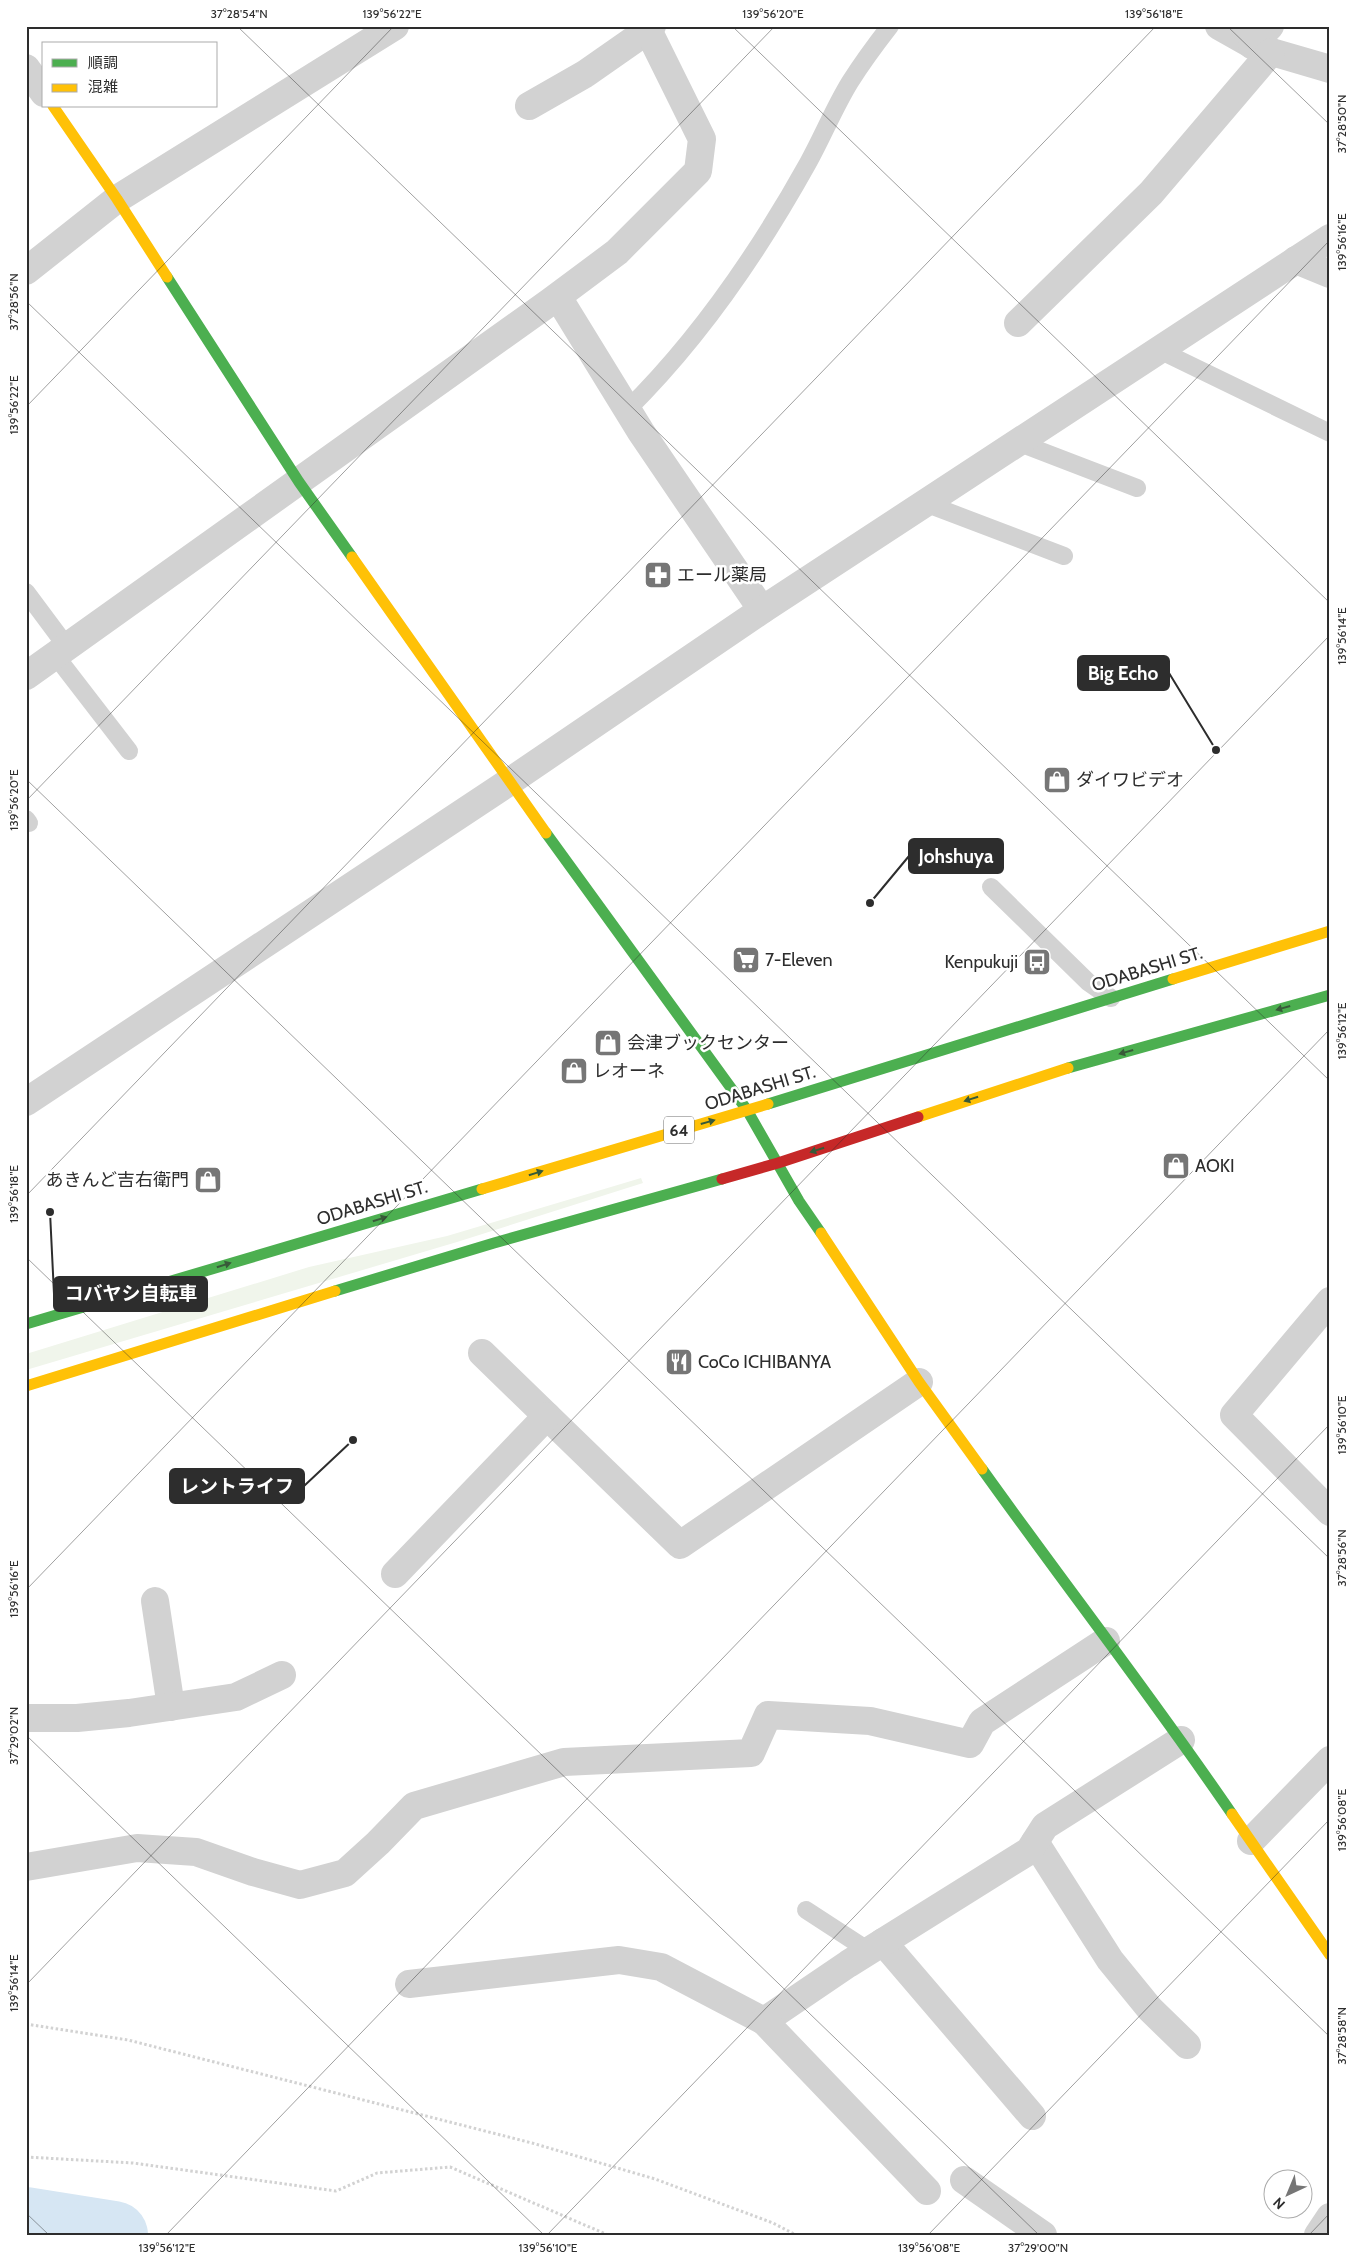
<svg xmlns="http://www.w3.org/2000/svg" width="1356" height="2261" font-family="Cabin,'Noto Sans JP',sans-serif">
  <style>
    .green { fill: #f0f5eb }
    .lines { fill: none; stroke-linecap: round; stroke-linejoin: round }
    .river { stroke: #d6e6f3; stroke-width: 68 }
    .path { stroke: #d2d2d2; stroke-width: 3; stroke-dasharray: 2.5 2.5; stroke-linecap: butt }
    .lane { stroke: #d2d2d2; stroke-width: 18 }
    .street { stroke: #d2d2d2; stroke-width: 28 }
    .fast { stroke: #4caf50; stroke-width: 11 }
    .slow { stroke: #ffc107; stroke-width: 11 }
    .jam { stroke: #c62828; stroke-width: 11 }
    .oneway { fill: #385a39 }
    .ticks { fill: none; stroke: #2d2d2d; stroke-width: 1; stroke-opacity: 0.45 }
    .labels { text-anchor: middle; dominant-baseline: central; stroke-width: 5; stroke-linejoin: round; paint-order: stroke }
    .shield { fill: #fff; stroke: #6c6c6c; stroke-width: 1 }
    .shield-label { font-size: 16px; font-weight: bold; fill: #2d2d2d }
    .poi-label { font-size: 18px; fill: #2d2d2d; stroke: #fff; text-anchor: start }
    .street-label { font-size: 18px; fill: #2d2d2d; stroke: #fff }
    .leader { fill: none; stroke: #2d2d2d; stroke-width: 2 }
    .callout-dot { fill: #2d2d2d; stroke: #fff; stroke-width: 2 }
    .callout { fill: #2d2d2d; stroke: #2d2d2d; stroke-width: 2 }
    .callout-label { font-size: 19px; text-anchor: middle; font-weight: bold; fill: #fff }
    .neatline { fill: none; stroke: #2d2d2d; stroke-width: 2 }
    .ticks-label { font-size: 12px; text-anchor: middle; fill: #2d2d2d }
  </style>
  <rect width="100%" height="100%" fill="#fff"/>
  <polygon class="green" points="641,1178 643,1183 457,1242 26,1370 26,1354 309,1267 447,1236"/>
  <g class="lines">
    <polyline class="river" points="26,2221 114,2235"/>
    <g class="path">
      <polyline points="26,2024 128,2040 532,2143 655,2179 773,2223 796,2235"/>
      <polyline points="26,2157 133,2163 336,2191 377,2173 450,2167 608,2235"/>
    </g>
    <g class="lane">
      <polyline points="1159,350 1330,433"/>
      <path d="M 627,410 C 700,338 758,253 808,163 C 823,136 834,108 850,82 C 862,63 876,44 890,26"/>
      <polyline points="1017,442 1137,488"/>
      <polyline points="925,503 1064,556"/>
      <polyline points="26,592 67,647"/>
      <polyline points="55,655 129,751"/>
      <polyline points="26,819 29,823"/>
      <polyline points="991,887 1088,982 1111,998"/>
      <polyline points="806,1910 869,1951"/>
    </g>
    <g class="street">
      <polyline points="1219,26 1258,48 1330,69"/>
      <polyline points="1252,45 1270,26"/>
      <polyline points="26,68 44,93"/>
      <polyline points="529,106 585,74 648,30"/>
      <polyline points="1296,260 1330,274"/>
      <polyline points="26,271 117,199 395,26"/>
      <polyline points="558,297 641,432 762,610"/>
      <polyline points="1018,323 1151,193 1271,52"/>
      <polyline points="26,676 550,302 617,252 698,171 702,139 648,30 652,26"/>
      <polyline points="26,1102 509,782 762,610 1330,238"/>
      <polyline points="1330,1301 1234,1415 1330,1512"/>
      <polyline points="482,1353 680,1545 919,1382"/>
      <polyline points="395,1574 547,1416"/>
      <polyline points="155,1601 171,1707"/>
      <polyline points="26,1718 77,1718 129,1713 236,1697 282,1675"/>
      <polyline points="1251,1841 1330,1760"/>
      <polyline points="1035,1842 1110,1960 1150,2009 1187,2045"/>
      <polyline points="26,1867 137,1848 196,1852 253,1872 300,1885 345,1873 378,1843 414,1806 564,1762 751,1753 768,1715 870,1721 970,1744 982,1722 1106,1641"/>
      <polyline points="883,1942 1032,2116"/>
      <polyline points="409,1984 619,1960 661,1967 764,2021 848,1964 1029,1851 1045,1826 1181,1740"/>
      <polyline points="764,2021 927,2191"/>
      <polyline points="964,2180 1043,2235"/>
      <polyline points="1318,2235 1330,2217"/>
    </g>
    <g class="fast">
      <polyline points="167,277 299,482 352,557"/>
      <polyline points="546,833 747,1110 799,1201 821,1233"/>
      <polyline points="1068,1068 1330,995"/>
      <polyline points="768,1104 1173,979"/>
      <polyline points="335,1291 494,1243 722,1179"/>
      <polyline points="26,1324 482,1189"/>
      <path d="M 982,1469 C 1065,1585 1152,1697 1232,1814"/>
    </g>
    <g class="slow">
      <polyline points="53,106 117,199 167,277"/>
      <polyline points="352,557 546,833"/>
      <polyline points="1173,979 1330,931"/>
      <polyline points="918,1117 1068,1068"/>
      <polyline points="482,1189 768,1104"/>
      <polyline points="821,1233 919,1382 982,1469"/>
      <polyline points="26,1386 335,1291"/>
      <polyline points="1232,1814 1330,1955"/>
    </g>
    <polyline class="jam" points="722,1179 778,1163 918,1117"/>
  </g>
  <defs><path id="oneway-solid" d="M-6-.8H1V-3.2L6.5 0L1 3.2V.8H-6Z" transform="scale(1.25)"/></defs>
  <g class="oneway">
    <use href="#oneway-solid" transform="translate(1283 1008) rotate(164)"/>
    <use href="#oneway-solid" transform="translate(1126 1052) rotate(164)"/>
    <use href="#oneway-solid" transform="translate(971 1099) rotate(162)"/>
    <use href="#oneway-solid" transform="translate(708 1122) rotate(-16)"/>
    <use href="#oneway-solid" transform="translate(817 1150) rotate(162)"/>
    <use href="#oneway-solid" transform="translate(536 1173) rotate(-17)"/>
    <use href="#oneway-solid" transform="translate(380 1219) rotate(-17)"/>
    <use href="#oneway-solid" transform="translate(224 1265) rotate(-17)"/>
  </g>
  <path class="ticks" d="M 237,26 L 1330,1081M 732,26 L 1330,603M 1227,26 L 1330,125M 26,301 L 1330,1559M 26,407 L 394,26M 26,779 L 1330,2037M 26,801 L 775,26M 26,1196 L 1156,26M 26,1257 L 1039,2235M 26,1590 L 1330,240M 26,1735 L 544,2235M 26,1985 L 1330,635M 26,2213 L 49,2235M 166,2235 L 1330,1029M 547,2235 L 1330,1424M 928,2235 L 1330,1819M 1309,2235 L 1330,2213"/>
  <defs>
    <g id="pharmacy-square" transform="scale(1.4375)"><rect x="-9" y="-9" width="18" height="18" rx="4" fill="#767676" stroke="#fff"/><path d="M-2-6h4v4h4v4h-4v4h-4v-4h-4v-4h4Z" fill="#fff"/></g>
    <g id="shop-square" transform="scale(1.4375)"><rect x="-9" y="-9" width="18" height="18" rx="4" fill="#767676" stroke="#fff"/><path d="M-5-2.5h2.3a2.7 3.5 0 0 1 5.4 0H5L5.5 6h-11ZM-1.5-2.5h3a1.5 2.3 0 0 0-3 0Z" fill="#fff"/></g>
    <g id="supermarket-square" transform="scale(1.4375)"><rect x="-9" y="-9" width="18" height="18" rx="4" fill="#767676" stroke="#fff"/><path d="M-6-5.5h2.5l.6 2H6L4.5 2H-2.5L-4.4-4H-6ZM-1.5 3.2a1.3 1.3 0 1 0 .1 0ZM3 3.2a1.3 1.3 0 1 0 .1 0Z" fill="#fff"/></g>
    <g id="bus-square" transform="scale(1.4375)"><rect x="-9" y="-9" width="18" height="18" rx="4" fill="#767676" stroke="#fff"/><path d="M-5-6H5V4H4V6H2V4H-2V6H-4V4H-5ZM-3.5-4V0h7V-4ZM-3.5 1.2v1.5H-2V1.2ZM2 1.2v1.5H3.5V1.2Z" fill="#fff"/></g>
    <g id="restaurant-square" transform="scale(1.4375)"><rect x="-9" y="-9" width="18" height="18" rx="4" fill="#767676" stroke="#fff"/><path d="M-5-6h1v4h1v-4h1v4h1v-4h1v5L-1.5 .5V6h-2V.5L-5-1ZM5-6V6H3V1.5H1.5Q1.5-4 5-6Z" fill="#fff"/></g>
  </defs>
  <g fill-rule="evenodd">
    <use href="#pharmacy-square" x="658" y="575"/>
    <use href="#shop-square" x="1057" y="780"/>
    <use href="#supermarket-square" x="746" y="960"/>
    <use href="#bus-square" x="1037" y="962"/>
    <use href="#shop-square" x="608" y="1043"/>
    <use href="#shop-square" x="574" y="1071"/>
    <use href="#shop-square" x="1176" y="1166"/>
    <use href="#shop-square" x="208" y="1180"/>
    <use href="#restaurant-square" x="679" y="1362"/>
  </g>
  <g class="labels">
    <rect class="shield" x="664" y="1116.5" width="30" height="27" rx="4"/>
    <g class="shield-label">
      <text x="679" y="1130">64</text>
    </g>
    <g class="poi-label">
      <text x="677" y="575">エール薬局</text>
      <text x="1076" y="780">ダイワビデオ</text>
      <text x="765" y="960">7-Eleven</text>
      <text x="1018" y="962" text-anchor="end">Kenpukuji</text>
      <text x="627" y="1043">会津ブックセンター</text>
      <text x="593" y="1071">レオーネ</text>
      <text x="1195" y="1166">AOKI</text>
      <text x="189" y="1180" text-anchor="end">あきんど吉右衛門</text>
      <text x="698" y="1362">CoCo ICHIBANYA</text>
    </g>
    <g class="street-label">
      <text transform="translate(1147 969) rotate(-17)">ODABASHI ST.</text>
      <text transform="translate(760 1088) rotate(-17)">ODABASHI ST.</text>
      <text transform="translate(372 1203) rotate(-17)">ODABASHI ST.</text>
    </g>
  </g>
  <path class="leader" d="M1216 750L1169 673M870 903L909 856M50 1212L54 1294M353 1440L304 1486"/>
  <g class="callout-dot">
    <circle cx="1216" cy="750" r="5"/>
    <circle cx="870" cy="903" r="5"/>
    <circle cx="50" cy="1212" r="5"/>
    <circle cx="353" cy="1440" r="5"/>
  </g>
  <g class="callout">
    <rect x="1078" y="656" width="91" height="34" rx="5"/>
    <rect x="909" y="839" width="94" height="34" rx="5"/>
    <rect x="54" y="1277" width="153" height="34" rx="5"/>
    <rect x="170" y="1469" width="134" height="34" rx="5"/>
  </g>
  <g class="callout-label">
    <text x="1123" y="680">Big Echo</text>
    <text x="956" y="863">Johshuya</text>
    <text x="131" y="1300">コバヤシ自転車</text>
    <text x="237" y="1493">レントライフ</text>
  </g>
  <rect width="1356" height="2261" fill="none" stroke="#ffffff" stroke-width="55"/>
  <rect x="42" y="42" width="175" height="65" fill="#ffffff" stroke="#ababab"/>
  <rect x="52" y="59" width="25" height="8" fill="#4caf50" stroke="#ababab"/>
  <text x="88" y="68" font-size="15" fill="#2d2d2d">順調</text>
  <rect x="52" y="84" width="25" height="8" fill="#ffc107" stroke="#ababab"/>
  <text x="88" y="92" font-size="15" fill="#2d2d2d">混雑</text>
  <g transform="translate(1288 2194) rotate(224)"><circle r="24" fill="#ffffff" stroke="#ababab"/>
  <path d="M0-4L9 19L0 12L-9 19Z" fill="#767676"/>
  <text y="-8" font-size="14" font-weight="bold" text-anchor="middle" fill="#2d2d2d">N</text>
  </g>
  <rect x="28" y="28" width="1300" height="2206" class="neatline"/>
  <g class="ticks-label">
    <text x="239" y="18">37°28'54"N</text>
    <text x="392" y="18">139°56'22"E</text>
    <text x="773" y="18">139°56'20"E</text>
    <text x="1154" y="18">139°56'18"E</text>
    <text transform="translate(1342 124) rotate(-90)" y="4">37°28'50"N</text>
    <text transform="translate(1342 242) rotate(-90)" y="4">139°56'16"E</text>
    <text transform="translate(14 302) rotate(-90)" y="4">37°28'56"N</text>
    <text transform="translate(14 405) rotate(-90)" y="4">139°56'22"E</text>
    <text transform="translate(1342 636) rotate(-90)" y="4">139°56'14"E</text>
    <text transform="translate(14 800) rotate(-90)" y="4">139°56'20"E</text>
    <text transform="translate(1342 1031) rotate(-90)" y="4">139°56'12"E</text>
    <text transform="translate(14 1194) rotate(-90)" y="4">139°56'18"E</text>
    <text transform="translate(1342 1425) rotate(-90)" y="4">139°56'10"E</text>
    <text transform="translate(1342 1558) rotate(-90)" y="4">37°28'56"N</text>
    <text transform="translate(14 1589) rotate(-90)" y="4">139°56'16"E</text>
    <text transform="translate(14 1736) rotate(-90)" y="4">37°29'02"N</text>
    <text transform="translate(1342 1820) rotate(-90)" y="4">139°56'08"E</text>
    <text transform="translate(14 1983) rotate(-90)" y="4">139°56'14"E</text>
    <text transform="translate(1342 2036) rotate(-90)" y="4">37°28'58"N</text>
    <text x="167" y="2252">139°56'12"E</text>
    <text x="548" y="2252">139°56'10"E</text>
    <text x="929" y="2252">139°56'08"E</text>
    <text x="1038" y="2252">37°29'00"N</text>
  </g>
</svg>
